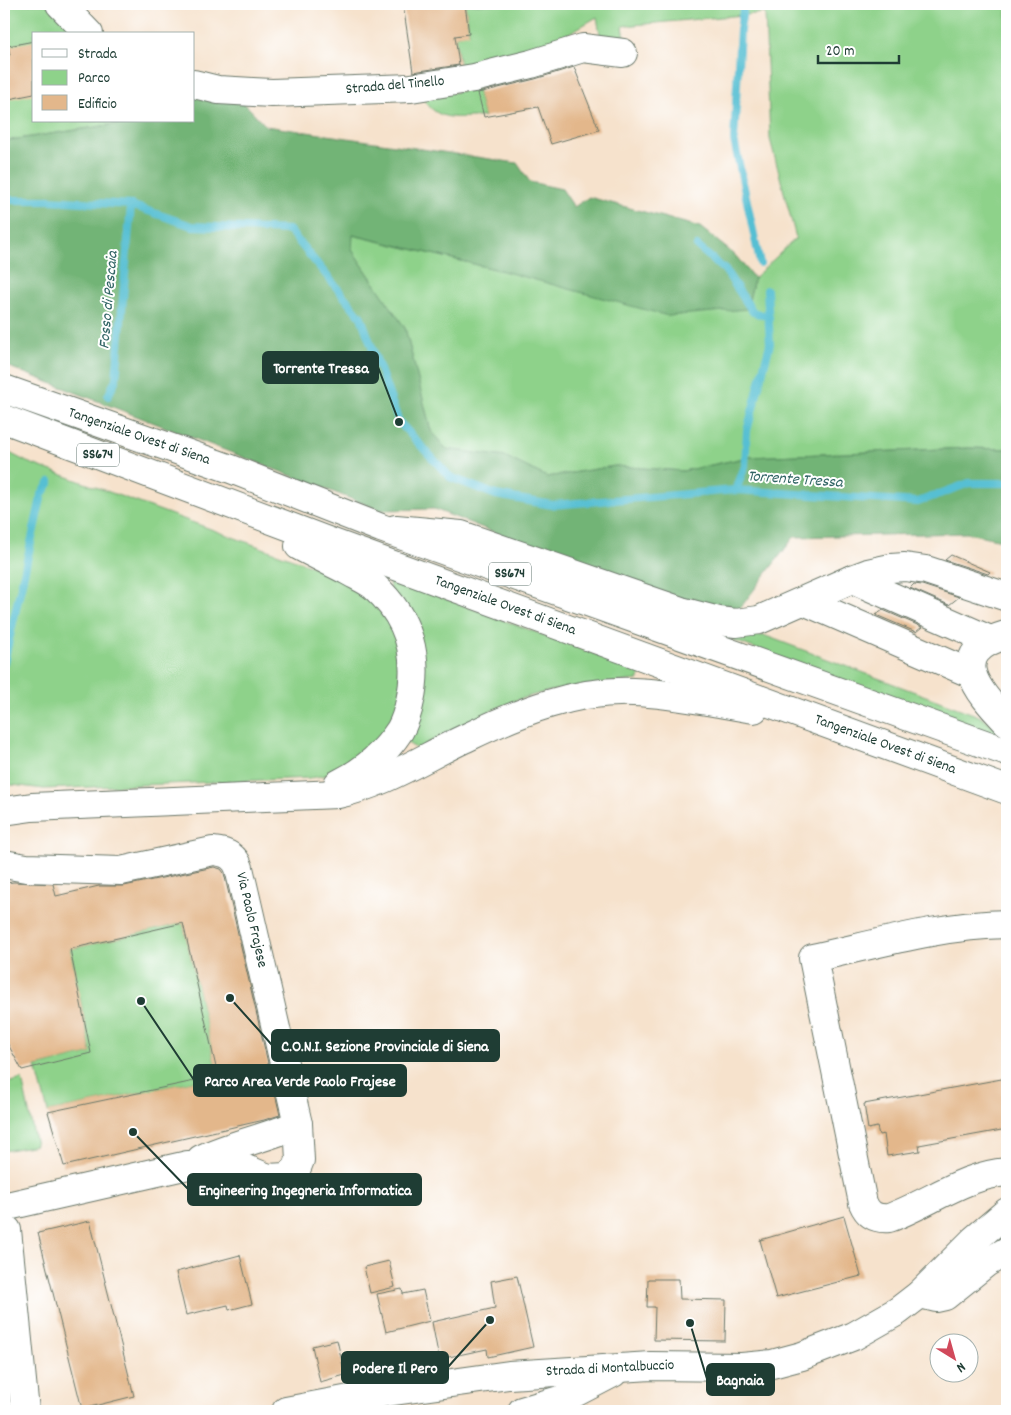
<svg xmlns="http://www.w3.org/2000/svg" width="1011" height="1415" font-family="Dekko,sans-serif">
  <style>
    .green { fill: #8ed28a; stroke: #56885f }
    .forest { fill: #72b476; stroke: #487855 }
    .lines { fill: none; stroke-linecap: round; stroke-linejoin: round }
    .stream { stroke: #56bfd3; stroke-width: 8 }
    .building { fill: #e3b78b }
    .minor-casing { stroke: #6a7769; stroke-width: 30 }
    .highway-casing { stroke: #6a7769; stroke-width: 30 }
    .minor { stroke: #fff; stroke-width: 28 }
    .highway { stroke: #fff; stroke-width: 28 }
    .labels { text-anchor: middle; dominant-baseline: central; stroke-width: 4; stroke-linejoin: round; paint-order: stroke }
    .shield { fill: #fff; stroke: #627771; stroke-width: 1 }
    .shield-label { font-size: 14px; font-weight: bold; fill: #1f3d34 }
    .street-label { font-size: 15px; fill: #1f3d34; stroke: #fff }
    .water-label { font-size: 16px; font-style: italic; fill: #306464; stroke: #fff }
    .leader { fill: none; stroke: #1f3d34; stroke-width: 2 }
    .callout-dot { fill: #1f3d34; stroke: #fff; stroke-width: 2 }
    .callout { fill: #1f3d34; stroke: #1f3d34; stroke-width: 2 }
    .callout-label { font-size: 16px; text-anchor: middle; font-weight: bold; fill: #fff }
  </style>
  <rect width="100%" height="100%" fill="#fff"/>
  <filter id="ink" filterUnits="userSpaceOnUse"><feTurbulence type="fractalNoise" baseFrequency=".02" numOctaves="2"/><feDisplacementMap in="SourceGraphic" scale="10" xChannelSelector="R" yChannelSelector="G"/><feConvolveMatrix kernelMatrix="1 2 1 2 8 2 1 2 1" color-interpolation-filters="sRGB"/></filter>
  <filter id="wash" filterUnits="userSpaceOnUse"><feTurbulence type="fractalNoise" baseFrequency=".0096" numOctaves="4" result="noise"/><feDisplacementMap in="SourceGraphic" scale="20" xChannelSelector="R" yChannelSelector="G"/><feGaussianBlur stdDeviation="1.12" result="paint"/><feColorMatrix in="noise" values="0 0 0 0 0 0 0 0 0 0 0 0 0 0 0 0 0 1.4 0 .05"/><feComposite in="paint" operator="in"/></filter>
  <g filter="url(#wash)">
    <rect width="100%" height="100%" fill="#f6e2cc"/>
    <g class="green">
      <polygon points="4,4 49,4 78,34 34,34 34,121 136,121 4,141"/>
      <polygon points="465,4 1007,4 1007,449 968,448 749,457 683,471 615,466 547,477 506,457 446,449 431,431 405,328 352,250 352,235 499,270 747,309 754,278 796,238 770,139 765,13 623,26 625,39 601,40 597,17 530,56 461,73 455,36 469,33"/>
      <path d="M 477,89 L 484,117 C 456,116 439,124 422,97 Z"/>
      <polygon points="4,450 27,462 334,574 354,583 387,619 399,641 404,664 400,707 378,745 337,773 311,778 44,789 4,784"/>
      <path d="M 392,579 L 638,670 L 640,675 L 639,680 C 609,683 579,685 551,691 C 503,700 459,727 417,749 L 406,742 L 418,714 L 389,584 Z"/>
      <polygon points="740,634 766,636 979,716 1007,735 1007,740 732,640 734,635"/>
      <polygon points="183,923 218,1076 48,1112 36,1067 91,1053 70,949"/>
      <polygon points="22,1079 36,1145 4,1151 4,1084"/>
    </g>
    <polygon class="forest" points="194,93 243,102 266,126 517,163 530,182 562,189 574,207 589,197 700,227 735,255 754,278 747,309 668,316 499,270 353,235 352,250 405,328 431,431 446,449 506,457 547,477 615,466 683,471 749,457 968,448 1006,449 1007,449 1007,541 967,533 794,537 738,611 677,603 434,509 380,510 4,365 4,141 136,121 194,121"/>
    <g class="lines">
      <g class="stream">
        <polyline points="744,4 740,30 734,140 760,263"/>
        <polyline points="4,200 49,200 131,205 192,226 289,230 361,317 399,422 450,477 496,495 552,505 736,490 918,502 969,483 1007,483"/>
        <polyline points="697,246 725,270 753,312 769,317"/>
        <polyline points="108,396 116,379 131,205"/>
        <polyline points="736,490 745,466 747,431 770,344 767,290"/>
        <polyline points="4,662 42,494 50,482"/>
      </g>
    </g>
    <g id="blocks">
      <g class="building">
        <polygon points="403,4 465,4 469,34 455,36 459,65 413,72"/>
        <polygon points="34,41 34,94 4,100 4,57 10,55 8,46"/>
        <polygon points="574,67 599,130 551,144 538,107 484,117 478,93 535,79"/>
        <polygon points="951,555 990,572 988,574 945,560"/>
        <polygon points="914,584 922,585 959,597 949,605 910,588"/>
        <polygon points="883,610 922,627 916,632 876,615"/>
        <polygon points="214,867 221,869 224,873 280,1115 264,1120 64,1166 48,1112 218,1076 183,923 70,949 91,1053 22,1070 4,1037 4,883 14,882 53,884 56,896 99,886 124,886"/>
        <polygon points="1007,1078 1007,1129 919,1145 920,1151 887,1156 884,1134 879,1135 877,1127 868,1129 864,1104"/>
        <polygon points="844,1216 861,1276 776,1298 760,1240"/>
        <polygon points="90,1221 134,1396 82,1409 38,1233"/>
        <polygon points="240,1255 252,1304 229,1310 228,1305 186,1315 176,1272"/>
        <polygon points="389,1261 395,1287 370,1293 364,1267"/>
        <polygon points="517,1276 533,1347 488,1357 487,1349 439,1359 432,1322 495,1308 491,1281"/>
        <polygon points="648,1279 679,1279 680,1299 726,1300 725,1341 654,1340 655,1307 647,1307"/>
        <polygon points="402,1289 403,1294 423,1290 430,1321 386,1332 377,1294"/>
        <polygon points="337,1340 345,1375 320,1382 312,1346"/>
      </g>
    </g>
  </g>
  <g filter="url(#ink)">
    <use href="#blocks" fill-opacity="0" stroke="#6a7769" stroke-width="1"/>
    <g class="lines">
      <g class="minor-casing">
        <g id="minor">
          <polyline points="60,4 89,34"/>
          <polyline points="194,84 218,90 272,93 411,88 474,78 531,64 583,48 623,53"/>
          <polyline points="396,529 461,535 681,611 719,621 736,623 759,620 852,579 868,573 891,568 905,567 926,570 1007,597"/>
          <polyline points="852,579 990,640"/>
          <polyline points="804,601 972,674"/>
          <path d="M 1006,635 C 945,653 977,691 1007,722"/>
          <path d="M 4,864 L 26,868 L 121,871 L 213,851 C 226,852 235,856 239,868 L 298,1124 L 300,1160 L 296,1170 L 286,1177 L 268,1178 L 234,1164 L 188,1165 L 12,1205"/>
          <path d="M 1007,924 C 941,925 877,944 813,958 L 863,1203 C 868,1215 876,1219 889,1218 C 928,1204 964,1175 1007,1172"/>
          <path d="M 201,1159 C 232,1144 267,1138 298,1124"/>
          <polyline points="7,1230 25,1411"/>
          <polyline points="920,1294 936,1298 945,1296 986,1263 1007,1251"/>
          <polyline points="286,1411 387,1392 509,1375 651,1366 742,1367 772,1364 802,1356 854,1336 898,1311 920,1294 974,1240 1007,1212"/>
          <polyline points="522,1411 563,1399 613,1373"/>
        </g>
      </g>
      <g class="highway-casing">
        <g id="highway">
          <polyline points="4,389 231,469 381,528 1007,752"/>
          <polyline points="4,419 325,540 1007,790"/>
          <path d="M 299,546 C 314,554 330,562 346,570 C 356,576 367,580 375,587 C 409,618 420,657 410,701 C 408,711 405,721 400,730 C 385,753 363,772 338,784"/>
          <path d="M 4,811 L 32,807 L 338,794 C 385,784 426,756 470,736 C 522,711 574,690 633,692 C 673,693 714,703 754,709"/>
        </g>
      </g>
      <use href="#minor" class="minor"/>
      <use href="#highway" class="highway"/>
    </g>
  </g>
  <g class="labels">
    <g class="shield">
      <rect x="77" y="443.5" width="42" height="23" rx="4"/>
      <rect x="489" y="562.5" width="42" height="23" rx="4"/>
    </g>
    <g class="shield-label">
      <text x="98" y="455">SS674</text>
      <text x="510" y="574">SS674</text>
    </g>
    <g class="street-label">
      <text transform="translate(395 86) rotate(-5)">Strada del Tinello</text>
      <text transform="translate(139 437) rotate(19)">Tangenziale Ovest di Siena</text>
      <text transform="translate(505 606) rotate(20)">Tangenziale Ovest di Siena</text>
      <text transform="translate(885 745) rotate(20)">Tangenziale Ovest di Siena</text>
      <text transform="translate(251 920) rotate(77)">Via Paolo Frajese</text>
      <text transform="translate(610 1369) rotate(-3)">Strada di Montalbuccio</text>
    </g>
    <g class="water-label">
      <text transform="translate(109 300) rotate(-85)">Fosso di Pescaia</text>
      <text transform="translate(795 480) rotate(4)">Torrente Tressa</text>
    </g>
  </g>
  <path class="leader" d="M399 422L378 367M230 998L272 1045M141 1001L194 1080M133 1132L188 1189M490 1320L448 1367M690 1323L707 1379"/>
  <g class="callout-dot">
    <circle cx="399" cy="422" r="5"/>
    <circle cx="230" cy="998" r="5"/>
    <circle cx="141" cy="1001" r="5"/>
    <circle cx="133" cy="1132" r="5"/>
    <circle cx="490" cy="1320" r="5"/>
    <circle cx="690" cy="1323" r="5"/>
  </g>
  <g class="callout">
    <rect x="263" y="352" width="115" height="31" rx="5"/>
    <rect x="272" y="1030" width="227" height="31" rx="5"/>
    <rect x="194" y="1065" width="212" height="31" rx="5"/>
    <rect x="188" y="1174" width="233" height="31" rx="5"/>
    <rect x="342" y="1352" width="106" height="31" rx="5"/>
    <rect x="707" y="1364" width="67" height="31" rx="5"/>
  </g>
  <g class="callout-label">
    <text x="321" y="373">Torrente Tressa</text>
    <text x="385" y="1051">C.O.N.I. Sezione Provinciale di Siena</text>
    <text x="300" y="1086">Parco Area Verde Paolo Frajese</text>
    <text x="305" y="1195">Engineering Ingegneria Informatica</text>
    <text x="395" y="1373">Podere Il Pero</text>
    <text x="740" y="1385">Bagnaia</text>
  </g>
  <rect width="1011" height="1415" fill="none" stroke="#fff" stroke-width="20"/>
  <rect x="32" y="32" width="162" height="90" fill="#ffffff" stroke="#a5b1ae"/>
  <rect x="42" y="49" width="25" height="8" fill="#ffffff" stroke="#a5b1ae"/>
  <text x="78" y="58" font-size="15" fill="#1f3d34">Strada</text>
  <rect x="42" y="70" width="25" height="15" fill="#8ed28a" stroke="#a5b1ae"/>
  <text x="78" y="82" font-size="15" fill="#1f3d34">Parco</text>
  <rect x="42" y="95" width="25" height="15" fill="#e3b78b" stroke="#a5b1ae"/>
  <text x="78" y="108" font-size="15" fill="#1f3d34">Edificio</text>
  <g transform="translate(954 1358) rotate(143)"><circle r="24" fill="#ffffff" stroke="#a5b1ae"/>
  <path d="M0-4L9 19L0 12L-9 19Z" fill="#d1495b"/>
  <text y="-8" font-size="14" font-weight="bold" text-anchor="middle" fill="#1f3d34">N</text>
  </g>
  <path d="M818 55v8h81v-8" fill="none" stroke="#1f3d34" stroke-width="2.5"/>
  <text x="826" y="55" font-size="15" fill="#1f3d34" stroke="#ffffff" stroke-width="4" paint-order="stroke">20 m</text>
</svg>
